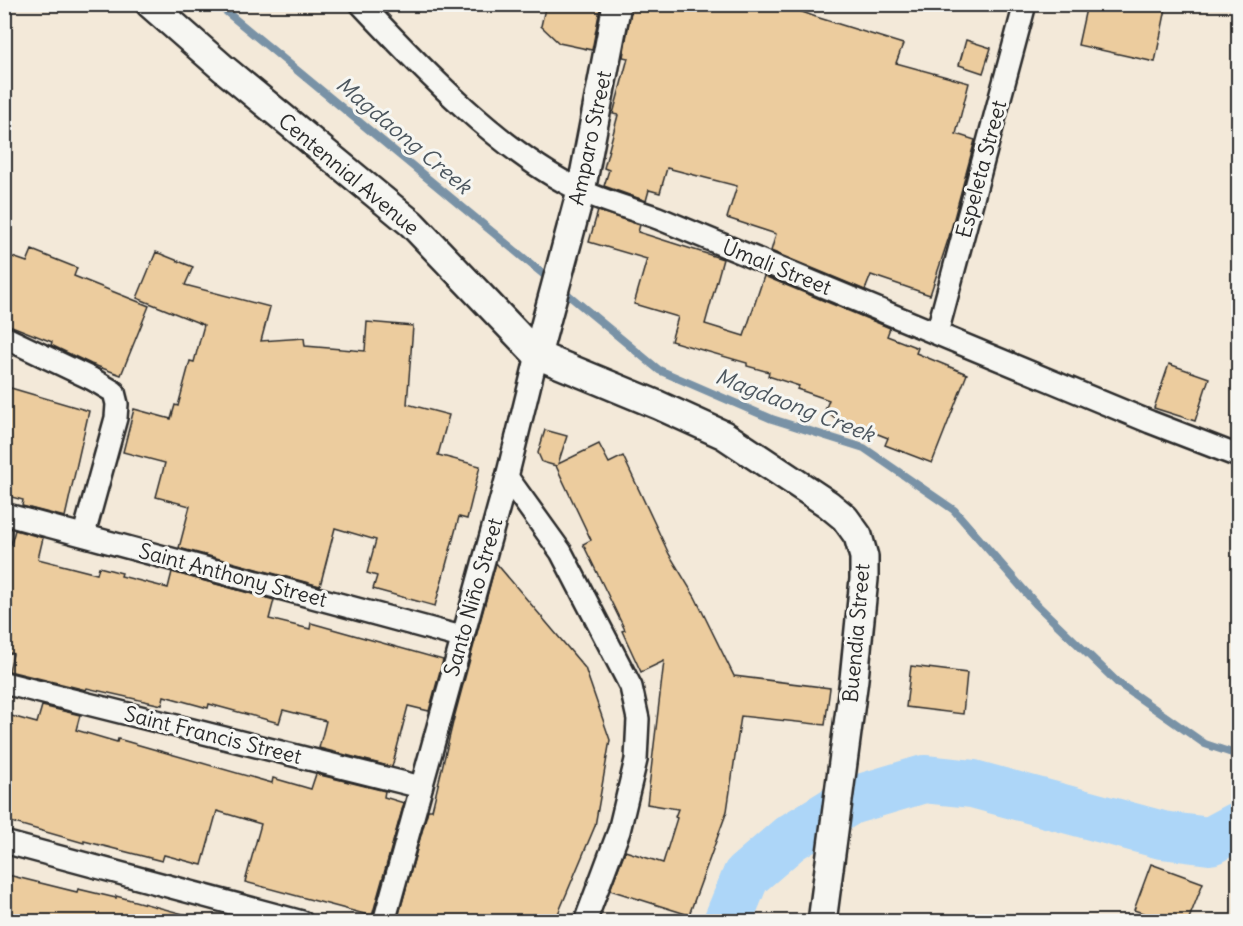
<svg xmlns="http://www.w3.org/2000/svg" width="1243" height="926" font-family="Delius,sans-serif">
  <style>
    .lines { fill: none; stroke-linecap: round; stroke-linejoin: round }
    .stream { stroke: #7992a6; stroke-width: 8 }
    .river { stroke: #add6f8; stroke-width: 48 }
    .building { fill: #eccc9e; stroke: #2b2b2b; stroke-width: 1.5 }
    .minor-casing { stroke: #2b2b2b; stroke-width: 26 }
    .tertiary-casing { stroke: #2b2b2b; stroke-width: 32 }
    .minor { stroke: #f6f6f2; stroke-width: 21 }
    .tertiary { stroke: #f6f6f2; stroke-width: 27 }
    .labels { text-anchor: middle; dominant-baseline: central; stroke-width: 6; stroke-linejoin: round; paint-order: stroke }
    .street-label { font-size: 21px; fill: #2b2b2b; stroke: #f6f6f2 }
    .water-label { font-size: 22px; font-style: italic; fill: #4c565e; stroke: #f6f6f2 }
  </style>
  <rect width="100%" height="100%" fill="#f3e9d9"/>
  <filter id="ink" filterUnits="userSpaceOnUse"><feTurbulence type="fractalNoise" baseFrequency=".0167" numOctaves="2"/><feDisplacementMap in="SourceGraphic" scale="12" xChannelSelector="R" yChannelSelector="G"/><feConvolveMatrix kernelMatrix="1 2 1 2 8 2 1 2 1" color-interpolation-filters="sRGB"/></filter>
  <g filter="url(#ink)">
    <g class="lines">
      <polyline class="stream" points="217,4 659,370 772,419 864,448 954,510 1036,604 1118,683 1205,744 1238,755"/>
      <polyline class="river" points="727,922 746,876 790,838 850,801 924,779 973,784 1162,835 1210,841 1238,826"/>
    </g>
    <g class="building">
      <polygon points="546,4 601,4 592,50 559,43 541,26"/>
      <polygon points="632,4 795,4 794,9 816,17 903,44 896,63 969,83 956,134 975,140 949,237 930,295 871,275 865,290 771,251 776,234 727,218 737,186 667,168 660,193 649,190 646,201 604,186 609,170 604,168 618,115 613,114 628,58 623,57"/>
      <polygon points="1087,4 1167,4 1155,62 1078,45"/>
      <polygon points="966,40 991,48 983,73 959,65"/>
      <polygon points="598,211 640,225 638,232 723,259 705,324 744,336 764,276 890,328 887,336 918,348 916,353 967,374 932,463 885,445 888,438 824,413 829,400 797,389 799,386 768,376 769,372 747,366 747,363 671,341 678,317 634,304 647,259 589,242"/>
      <polygon points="32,250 77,268 74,276 149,306 121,375 91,364 51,345 52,342 4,323 4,254 27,262"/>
      <polygon points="156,252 193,267 185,285 270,307 261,341 304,338 305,346 365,351 367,322 413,326 407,404 449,415 438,455 480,466 467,519 459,517 435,606 373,589 377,576 367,573 376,540 335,528 320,586 179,548 190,506 156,497 165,463 123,452 134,409 171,419 175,405 178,406 190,361 194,362 204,325 137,298"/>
      <polygon points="1169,364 1209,378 1195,421 1154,408"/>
      <polygon points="4,386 89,411 65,517 22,506 23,500 4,495"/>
      <polygon points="545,430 567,436 558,464 599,444 609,463 623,456 669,554 695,597 734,676 830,688 825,725 741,716 727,811 689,915 610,890 625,851 663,863 677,818 675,817 678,809 647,804 664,661 641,672 622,631 625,630 583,544 591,540 556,466 542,462 538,453"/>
      <polygon points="15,530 43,538 38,559 97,574 99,567 122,573 121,576 168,588 172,572 274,600 269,619 310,629 311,623 443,660 429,711 408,706 392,767 319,748 326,721 283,710 279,723 209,704 208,708 164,696 162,705 87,688 86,690 9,671 13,654 4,651 4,542 11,544"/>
      <polygon points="496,563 585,668 610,740 595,826 555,921 397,921 428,810 432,810 454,718"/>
      <polygon points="911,666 967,673 963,714 906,707"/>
      <polygon points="42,706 80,715 76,730 117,742 118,739 272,783 273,778 311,789 316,774 385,791 384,797 404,803 372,916 245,882 261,824 217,811 202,865 164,855 162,861 84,841 84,843 4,820 4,714 37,723"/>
      <polygon points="1151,864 1203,883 1188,921 1166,921 1134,910"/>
      <polygon points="4,874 77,892 78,889 116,898 116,896 187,915 186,921 4,921"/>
    </g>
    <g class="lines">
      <g class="minor-casing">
        <g id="minor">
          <path d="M 361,4 C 420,67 503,154 580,190 C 605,202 633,209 658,218 L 1150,422 L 1238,456"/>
          <polyline points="937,333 1025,4"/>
          <polyline points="4,337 92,379 114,392 117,404 116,418 84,534"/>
          <polyline points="507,477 561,552 631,687 638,719 636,760 619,831 585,922"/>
          <polyline points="4,514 461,637"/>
          <polyline points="4,683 421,787"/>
          <polyline points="4,842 302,922"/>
          <polyline points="384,922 507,477 537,355"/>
        </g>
      </g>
      <g class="tertiary-casing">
        <g id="tertiary">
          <polyline points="150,4 224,69 412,224 537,355 658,405 724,435 828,504 845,518 858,536 864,557 864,579 854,679 822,922"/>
          <polyline points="537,355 581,191 617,4"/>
        </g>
      </g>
      <use href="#minor" class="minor"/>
      <use href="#tertiary" class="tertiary"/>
    </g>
  </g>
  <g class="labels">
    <g class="street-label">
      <text transform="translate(590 138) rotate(-78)">Amparo Street</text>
      <text transform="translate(981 169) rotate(-75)">Espeleta Street</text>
      <text transform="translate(349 174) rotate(40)">Centennial Avenue</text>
      <text transform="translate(777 267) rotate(22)">Umali Street</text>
      <text transform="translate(233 575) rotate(15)">Saint Anthony Street</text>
      <text transform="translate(473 597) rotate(-74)">Santo Niño Street</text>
      <text transform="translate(856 633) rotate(-85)">Buendia Street</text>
      <text transform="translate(213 735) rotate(14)">Saint Francis Street</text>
    </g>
    <g class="water-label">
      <text transform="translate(404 135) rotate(40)">Magdaong Creek</text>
      <text transform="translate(795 405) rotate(21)">Magdaong Creek</text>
    </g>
  </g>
  <rect width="1243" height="926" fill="none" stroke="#f6f6f2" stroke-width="24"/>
  <rect x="12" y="12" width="1219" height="902" fill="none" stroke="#2b2b2b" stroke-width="2" filter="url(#ink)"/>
</svg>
